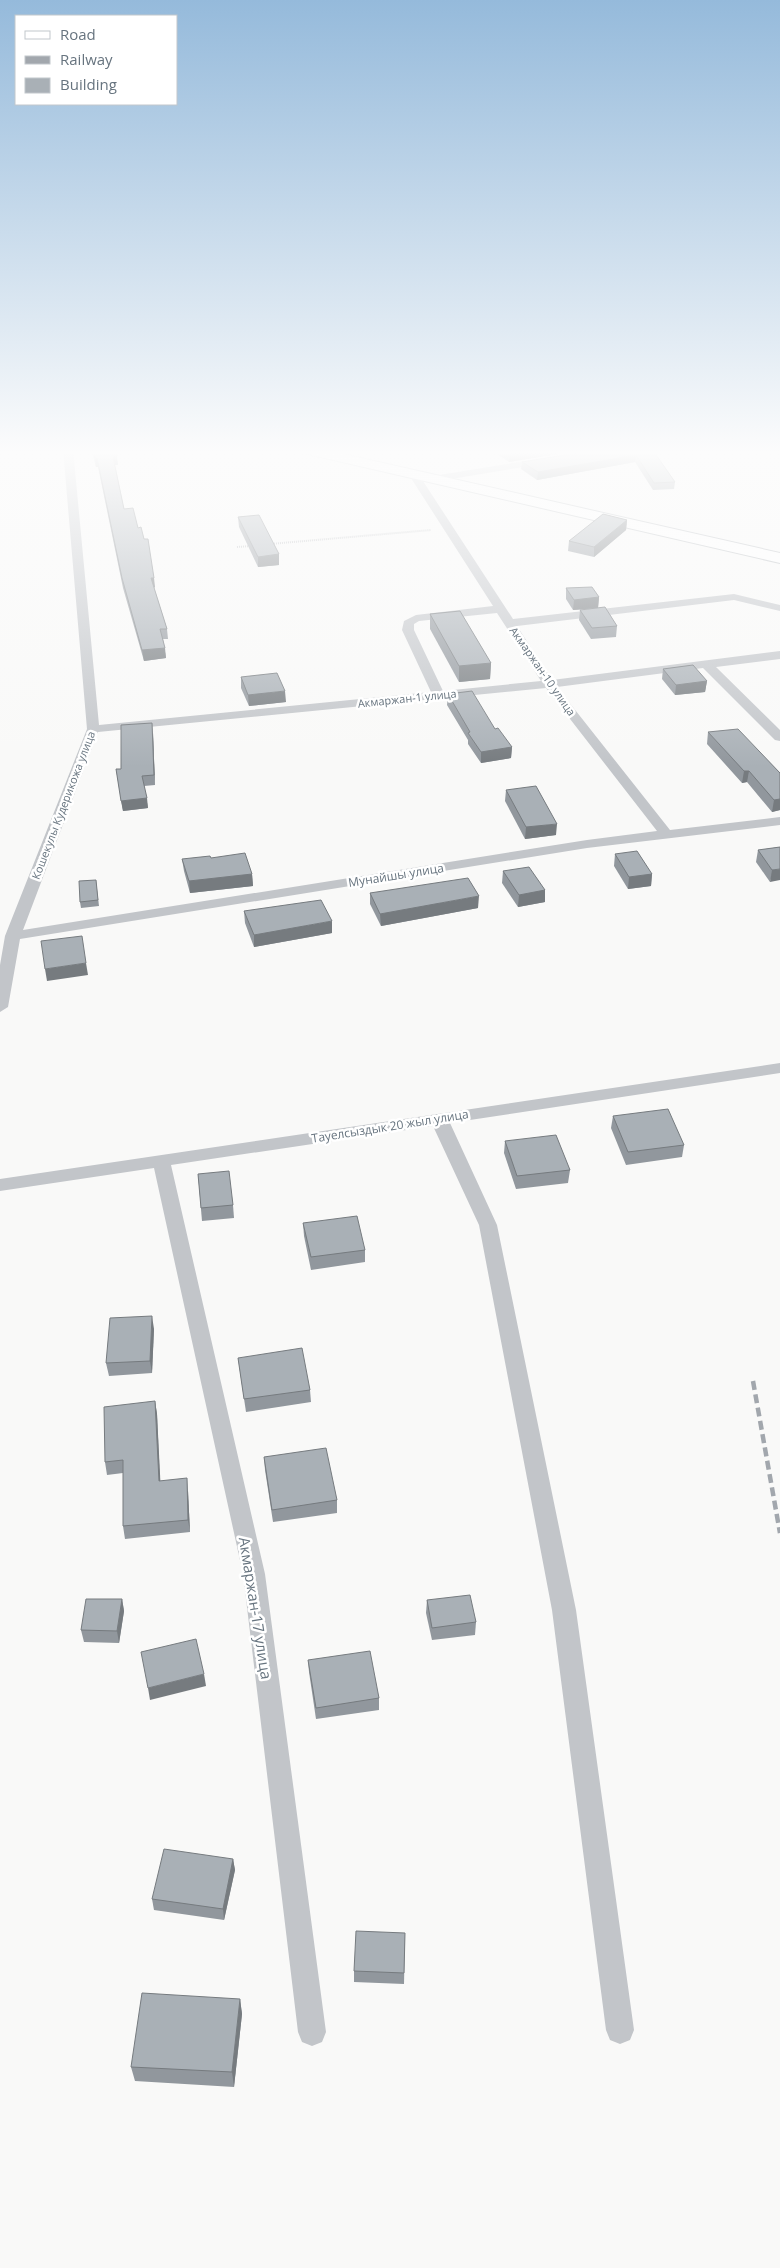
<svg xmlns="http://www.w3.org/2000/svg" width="780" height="2268" font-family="'Open Sans',sans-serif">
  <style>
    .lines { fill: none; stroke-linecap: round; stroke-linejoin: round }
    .secondary-casing { stroke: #b4b9bd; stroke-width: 2 }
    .path { stroke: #babdc0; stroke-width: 2; stroke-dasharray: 1 1; stroke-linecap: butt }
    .street { fill: #c2c5c9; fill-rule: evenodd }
    .secondary { fill: #fff; fill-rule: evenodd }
    .rail { stroke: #a2a7ad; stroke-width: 4.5; stroke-dasharray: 9 4.5; stroke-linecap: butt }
    .wall { fill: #91979d }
    .shaded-wall { fill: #767b7f }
    .building { fill: #a9b0b6; stroke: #767b7f }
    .labels { text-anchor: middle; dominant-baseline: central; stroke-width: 5; stroke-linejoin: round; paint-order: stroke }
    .far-street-label { font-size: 11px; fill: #67747f; stroke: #fff }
    .street-label { font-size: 12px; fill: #67747f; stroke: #fff }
    .near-street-label { font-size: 15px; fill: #67747f; stroke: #fff }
  </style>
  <rect width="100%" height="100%" fill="#f9f9f8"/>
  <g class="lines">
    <g class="secondary-casing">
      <polygon id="secondary" points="296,449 321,449 780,553 780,563 303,453"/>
    </g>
    <g class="path">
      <polyline points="270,544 431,530"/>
      <polyline points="237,547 251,546"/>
    </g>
    <g class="street">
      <path d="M 63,449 L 73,449 L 99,725 L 431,692 L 402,630 L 404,621 L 416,615 L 493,606 L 409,475 L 414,472 L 419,475 L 513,619 L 734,594 L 780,605 L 780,611 L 734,600 L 517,626 L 552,680 L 780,651 L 780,659 L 716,667 L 780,730 L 780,741 L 775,740 L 703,668 L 557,687 L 670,830 L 780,817 L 780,825 L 587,848 L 20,939 L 8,1007 L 0,1012 L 0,965 L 5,936 L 87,729 ZM 497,613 L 541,681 L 443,691 L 414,630 L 414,624 L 419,621 ZM 546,688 L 657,831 L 587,840 L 23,930 L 98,732 Z"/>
      <polygon points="544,458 549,461 547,463 433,482 428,479 433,476"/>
      <polygon points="780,1063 780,1073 450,1123 497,1225 576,1610 634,2030 630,2040 620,2044 610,2040 606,2030 552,1610 479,1225 433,1126 171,1165 265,1574 326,2032 322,2042 312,2046 302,2042 298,2032 243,1574 154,1168 0,1191 0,1179"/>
    </g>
    <use href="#secondary" class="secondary"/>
    <polyline class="rail" points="753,1381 780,1533"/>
  </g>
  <g class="wall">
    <polygon points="91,449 115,449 118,465 115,465 124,509 155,587 154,588 167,629 168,639 163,639 166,658 144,661 123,588 98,467 96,467"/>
    <polygon points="491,449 586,449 509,462 491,450"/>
    <polygon points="652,449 675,482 674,489 653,490 635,462 537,480 521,469 522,462"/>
    <polygon points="238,517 279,554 279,565 258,567 239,527"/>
    <polygon points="627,520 626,530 594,557 568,551 569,541"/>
    <polygon points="566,588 599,597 598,608 573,610 566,599"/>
    <polygon points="580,610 617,626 616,637 591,639 579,620"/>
    <polygon points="430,614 491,663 490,679 459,682 430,629"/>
    <polygon points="663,669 707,681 705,692 675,695 662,679"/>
    <polygon points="241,677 286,702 249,706 241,688"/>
    <polygon points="448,694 512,747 511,758 481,763 468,744 468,740 447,705"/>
    <polygon points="708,732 780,773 780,810 772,812 747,782 742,783 707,744"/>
    <polygon points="153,733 155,785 144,786 148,808 123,811 116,769 121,769"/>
    <polygon points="506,790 556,835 525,839 505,801"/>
    <polygon points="780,847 770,882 756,862 758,850"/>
    <polygon points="615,854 652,874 651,886 628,889 614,866"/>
    <polygon points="182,859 252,874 253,886 190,893 184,871"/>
    <polygon points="503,871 545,890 545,902 518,907 502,883"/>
    <polygon points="96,880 99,906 81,908 80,902"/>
    <polygon points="370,893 478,908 381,926 370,904"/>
    <polygon points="244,911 332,933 254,947 245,923"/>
    <polygon points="613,1116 684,1145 682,1157 626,1165 611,1128"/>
    <polygon points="505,1141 570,1170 568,1183 516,1189 504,1153"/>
    <polygon points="198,1174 233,1205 234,1218 202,1221"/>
    <polygon points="303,1223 365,1250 365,1262 311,1270 304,1236"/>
    <polygon points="154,1329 152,1373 109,1376 106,1363"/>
    <polygon points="238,1358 310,1390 311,1402 246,1412"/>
    <polygon points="155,1401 157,1414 160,1481 188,1491 190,1532 125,1539 123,1526 123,1473 107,1475 105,1462"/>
    <polygon points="264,1457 337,1500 337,1513 273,1522 265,1470"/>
    <polygon points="122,1599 124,1611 119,1643 84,1642 81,1630"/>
    <polygon points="427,1600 476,1622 475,1635 432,1640 426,1613"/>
    <polygon points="308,1660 379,1698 379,1710 316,1719 309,1672"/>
    <polygon points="233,1859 235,1870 224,1920 154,1910 152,1899"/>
    <polygon points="405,1933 404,1984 354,1982 354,1971"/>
    <polygon points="240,1999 242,2014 234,2087 135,2081 131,2067"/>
  </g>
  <g class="shaded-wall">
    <polygon points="543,449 586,449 509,462 510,454"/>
    <polygon points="686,449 716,449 686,452"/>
    <polygon points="636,455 635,462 537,480 538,472"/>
    <polygon points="117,456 118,465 114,465 113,457"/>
    <polygon points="95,458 97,458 98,467 96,467"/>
    <polygon points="627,520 626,530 594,557 594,547"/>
    <polygon points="279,554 279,565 258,567 258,557"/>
    <polygon points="151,578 154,578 155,587 152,588"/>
    <polygon points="599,597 598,608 573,610 574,600"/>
    <polygon points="165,648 166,658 144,661 142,650"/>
    <polygon points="491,663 490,679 459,682 459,666"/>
    <polygon points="707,681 705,692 675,695 676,685"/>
    <polygon points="285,691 286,702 249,706 248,695"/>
    <polygon points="152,723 153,733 155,785 154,775"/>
    <polygon points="512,747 511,758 481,763 481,752"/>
    <polygon points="744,771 749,771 747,782 742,783"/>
    <polygon points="147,798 148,808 123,811 121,801"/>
    <polygon points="780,799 780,810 772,812 774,800"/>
    <polygon points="557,824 556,835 525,839 526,827"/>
    <polygon points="780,869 780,880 770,882 772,870"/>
    <polygon points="252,874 253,886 190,893 189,881"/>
    <polygon points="652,874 651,886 628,889 629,877"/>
    <polygon points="545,890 545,902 518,907 519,895"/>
    <polygon points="479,896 478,908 381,926 380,914"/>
    <polygon points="332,921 332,933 254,947 254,935"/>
    <polygon points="86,963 88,975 47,981 45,969"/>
    <polygon points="152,1316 154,1329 152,1373 150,1361"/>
    <polygon points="155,1401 157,1414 161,1494 159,1481"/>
    <polygon points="187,1478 188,1491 190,1532 188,1520"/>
    <polygon points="122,1599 124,1611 119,1643 117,1631"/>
    <polygon points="204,1674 206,1686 150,1700 148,1688"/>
    <polygon points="233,1859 235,1870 224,1920 223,1909"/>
    <polygon points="240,1999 242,2014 234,2087 232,2072"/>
  </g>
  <g class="building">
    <polygon points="93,449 115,449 117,456 113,457 124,509 133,508 138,528 141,527 144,539 148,539 154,578 151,578 167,629 160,629 165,648 142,650 122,578 97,458 95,458"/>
    <polygon points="501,449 543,449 510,454"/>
    <polygon points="602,449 652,449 675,482 654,483 636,455 538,472 522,462"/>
    <polygon points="603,514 627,520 594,547 569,541"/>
    <polygon points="259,515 279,554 258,557 238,517"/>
    <polygon points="592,587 599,597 574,600 566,588"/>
    <polygon points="605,607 617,626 592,628 580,610"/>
    <polygon points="460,611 491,663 459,666 430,614"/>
    <polygon points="693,665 707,681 676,685 663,669"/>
    <polygon points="277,673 285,691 248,695 241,677"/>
    <polygon points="472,691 495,729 498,728 512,747 481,752 468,733 470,732 448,694"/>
    <polygon points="152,723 154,775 142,776 147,798 121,801 116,769 121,769 121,725"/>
    <polygon points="738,729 780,773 780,799 774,800 749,771 744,771 708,732"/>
    <polygon points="536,786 557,824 526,827 506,790"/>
    <polygon points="780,847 780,869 772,870 758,850"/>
    <polygon points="637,851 652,874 629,877 615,854"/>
    <polygon points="245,853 252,874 189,881 182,859 210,856 211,858"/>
    <polygon points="529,867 545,890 519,895 503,871"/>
    <polygon points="468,878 479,896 380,914 370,893"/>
    <polygon points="96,880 98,900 80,902 79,881"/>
    <polygon points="321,900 332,921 254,935 244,911"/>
    <polygon points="82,936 86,963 45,969 41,941"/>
    <polygon points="668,1109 684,1145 628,1152 613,1116"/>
    <polygon points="556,1135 570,1170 517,1176 505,1141"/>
    <polygon points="229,1171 233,1205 201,1208 198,1174"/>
    <polygon points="357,1216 365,1250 311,1257 303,1223"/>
    <polygon points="152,1316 150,1361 106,1363 110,1318"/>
    <polygon points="302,1348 310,1390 244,1399 238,1358"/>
    <polygon points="155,1401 159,1481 187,1478 188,1520 123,1526 123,1460 105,1462 104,1407"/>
    <polygon points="326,1448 337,1500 272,1510 264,1457"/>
    <polygon points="470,1595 476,1622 432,1628 427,1600"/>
    <polygon points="86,1599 122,1599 117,1631 81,1630"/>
    <polygon points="196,1639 204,1674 148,1688 141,1652"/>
    <polygon points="370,1651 379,1698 316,1708 308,1660"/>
    <polygon points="164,1849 233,1859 223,1909 152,1899"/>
    <polygon points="356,1931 405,1933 404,1973 354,1971"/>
    <polygon points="142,1993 240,1999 232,2072 131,2067"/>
  </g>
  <linearGradient id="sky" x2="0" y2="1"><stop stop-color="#95badb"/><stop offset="0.59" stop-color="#fcfcfc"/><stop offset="1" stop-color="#fcfcfc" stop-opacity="0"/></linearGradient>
  <rect width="780" height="767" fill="url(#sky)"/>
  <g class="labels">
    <g class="far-street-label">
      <text transform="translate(543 671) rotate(55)">Акмаржан-10 улица</text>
      <text transform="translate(407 698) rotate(-6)">Акмаржан-1 улица</text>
      <text transform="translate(63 805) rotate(-69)">Кошекулы Кудерикожа улица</text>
    </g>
    <g class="street-label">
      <text transform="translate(396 875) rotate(-9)">Мунайшы улица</text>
      <text transform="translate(390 1126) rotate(-9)">Тауелсыздык 20 жыл улица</text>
    </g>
    <g class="near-street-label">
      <text transform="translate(256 1608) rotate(81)">Акмаржан-17 улица</text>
    </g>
  </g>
  <rect x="15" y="15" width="162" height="90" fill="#ffffff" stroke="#c2c7cc"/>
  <rect x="25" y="31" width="25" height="8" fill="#ffffff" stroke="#c2c7cc"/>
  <text x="60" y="40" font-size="15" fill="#67747f">Road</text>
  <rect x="25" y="56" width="25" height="8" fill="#a2a7ad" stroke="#c2c7cc"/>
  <text x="60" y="65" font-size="15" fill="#67747f">Railway</text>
  <rect x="25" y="78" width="25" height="15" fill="#a9b0b6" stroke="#c2c7cc"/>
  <text x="60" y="90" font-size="15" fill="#67747f">Building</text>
</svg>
